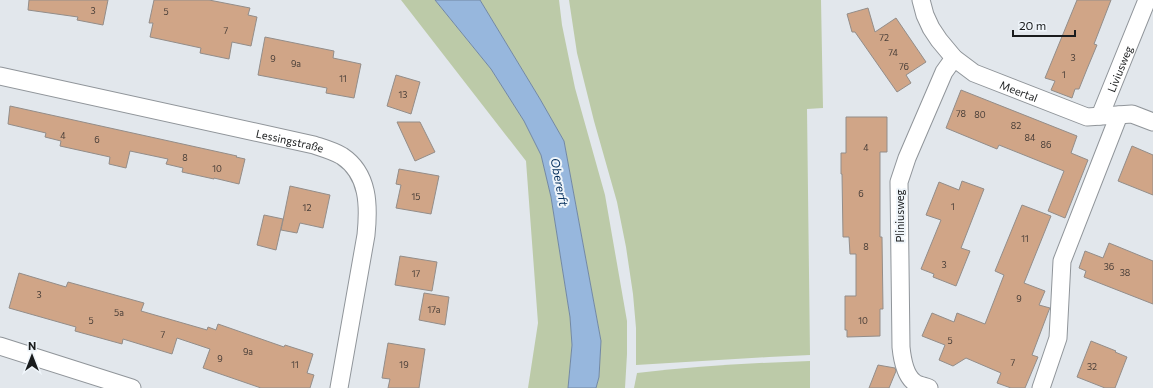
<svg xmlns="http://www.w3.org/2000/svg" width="1153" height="388" font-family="Commissioner,sans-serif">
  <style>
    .green { fill: #bccaa8 }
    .water { fill: #97b7dd; stroke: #7288a3 }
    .building { fill: #d0a587; stroke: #938d89 }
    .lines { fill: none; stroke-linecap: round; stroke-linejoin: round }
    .street-casing { stroke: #90959a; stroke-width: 19 }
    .street { stroke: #fff; stroke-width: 17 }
    .labels { text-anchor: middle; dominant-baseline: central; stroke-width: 4; stroke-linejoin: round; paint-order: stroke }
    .number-label { font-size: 9px; fill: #483e38 }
    .street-label { font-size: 11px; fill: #1a1c1d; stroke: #eff5fa }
    .water-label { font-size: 12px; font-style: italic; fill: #002c5a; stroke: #eff5fa }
  </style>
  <rect width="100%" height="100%" fill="#e2e7ec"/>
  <g class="green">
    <polygon points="401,0 435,0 491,69 524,121 541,155 551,197 570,317 572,345 568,388 528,388 538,323 526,161"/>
    <polygon points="480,0 559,0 562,25 575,88 605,195 627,321 627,354 625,388 596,388 599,377 601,341 564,141 540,99"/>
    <polygon points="569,0 821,0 823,108 807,109 810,355 769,357 636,365 636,328 633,294 626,247 617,202 594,121 577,53"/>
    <path d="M 810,361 L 810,388 L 634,388 L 637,373 C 695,366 752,363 810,361 Z"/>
  </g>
  <polygon class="water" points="435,0 480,0 540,99 564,141 601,341 599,377 596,388 568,388 572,345 570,317 551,197 541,155 524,121 491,69"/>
  <g class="building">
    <polygon points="29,0 108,0 103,25 77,20 78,17 28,10"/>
    <polygon points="154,0 209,0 250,8 248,15 257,17 251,46 232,42 229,59 200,53 201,48 150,37 153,23 149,23"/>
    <polygon points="1077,0 1111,0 1094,44 1097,45 1087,69 1079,89 1075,89 1072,98 1051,90 1055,81 1045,78"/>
    <polygon points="868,8 875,32 896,18 926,62 906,75 911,83 897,92 855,32 852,32 847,14"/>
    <polygon points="265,37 334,51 333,58 361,64 354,98 326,93 327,88 258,75"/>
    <polygon points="396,75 420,82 411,114 387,106"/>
    <polygon points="961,90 1077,136 1071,153 1088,160 1065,218 1048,211 1064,171 999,145 997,149 946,128"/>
    <polygon points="10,106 237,156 236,157 245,159 239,184 214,178 214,179 182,172 183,168 166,164 168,159 130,151 126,168 109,164 110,157 60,146 61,141 45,137 46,133 8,124"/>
    <polygon points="846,117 887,117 887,152 880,152 880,237 882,237 883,309 880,309 880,336 847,337 847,330 845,330 845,296 856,296 856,254 850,254 849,237 843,237 842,174 841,174 841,153 846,153"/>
    <polygon points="397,122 420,122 435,152 415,161"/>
    <polygon points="1132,146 1153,155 1153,195 1118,181"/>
    <polygon points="399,169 439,176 431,214 396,208 401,185 396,184"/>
    <polygon points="962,181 984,189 961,248 970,251 956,286 933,277 934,274 921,269 941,220 926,215 939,182 959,190"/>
    <polygon points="290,186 330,195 323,228 300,223 297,233 281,230"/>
    <polygon points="1022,205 1051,216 1024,283 1045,291 1039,305 1050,308 1049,310 1032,355 1038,357 1025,388 1011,388 997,383 1001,373 966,358 953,366 939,360 945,345 922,336 932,313 954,322 957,313 985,324 1004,275 995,271"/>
    <polygon points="264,215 283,219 276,250 257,245"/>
    <polygon points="1109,243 1153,261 1153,304 1084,277 1086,271 1079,268 1085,251 1103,258"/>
    <polygon points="400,256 437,262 432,291 395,285"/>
    <polygon points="19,273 66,287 68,282 144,303 141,311 207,330 208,327 216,330 218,324 284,347 285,345 313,354 307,373 314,375 310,388 261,388 203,368 210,349 177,338 172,354 123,339 122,344 75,331 76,327 9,308"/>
    <polygon points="424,293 449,297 445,325 419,320"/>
    <polygon points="1091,341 1116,351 1115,352 1127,357 1115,388 1105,388 1077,377"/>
    <polygon points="388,343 425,349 419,388 388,388 390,379 382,378"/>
    <polygon points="878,365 895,368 896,371 889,388 869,388"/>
  </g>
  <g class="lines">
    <g class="street-casing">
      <g id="street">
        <path id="s1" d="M 921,0 L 925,15 L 931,28 L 939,40 L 954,58 L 974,73 L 1087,117 L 1132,114 L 1153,122"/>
        <path id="s2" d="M 0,76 L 314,145 C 323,148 334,151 342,156 C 369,174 369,206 366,235 L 339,388"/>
        <path id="s3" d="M 1100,116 L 1147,0"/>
        <polyline points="0,346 132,388"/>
        <path d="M 929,388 C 924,386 917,385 914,382 C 905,375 902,357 901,347 L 899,182 L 907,158 L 944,72 L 954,58"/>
        <polyline points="1041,388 1058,338 1062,261 1119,115"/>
      </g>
    </g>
    <use href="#street" class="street"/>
  </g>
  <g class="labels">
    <g class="number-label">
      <text x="93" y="10">3</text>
      <text x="166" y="11">5</text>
      <text x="226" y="30">7</text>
      <text x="884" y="37">72</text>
      <text x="893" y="52">74</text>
      <text x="1073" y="57">3</text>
      <text x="273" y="58">9</text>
      <text x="296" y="63">9a</text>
      <text x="904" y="66">76</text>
      <text x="1064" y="74">1</text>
      <text x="343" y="78">11</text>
      <text x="403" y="94">13</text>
      <text x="961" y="113">78</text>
      <text x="980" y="114">80</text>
      <text x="1016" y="125">82</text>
      <text x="63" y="135">4</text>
      <text x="1030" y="137">84</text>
      <text x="97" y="139">6</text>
      <text x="1046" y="144">86</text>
      <text x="866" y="147">4</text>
      <text x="185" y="157">8</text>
      <text x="217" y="168">10</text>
      <text x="861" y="193">6</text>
      <text x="416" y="196">15</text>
      <text x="953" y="206">1</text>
      <text x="307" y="207">12</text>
      <text x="1025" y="238">11</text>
      <text x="866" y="246">8</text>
      <text x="944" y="264">3</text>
      <text x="1109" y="266">36</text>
      <text x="1125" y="272">38</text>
      <text x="416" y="273">17</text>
      <text x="39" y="294">3</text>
      <text x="1019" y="298">9</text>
      <text x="434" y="309">17a</text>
      <text x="119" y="312">5a</text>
      <text x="91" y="320">5</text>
      <text x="863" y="320">10</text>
      <text x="163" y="334">7</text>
      <text x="950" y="340">5</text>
      <text x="248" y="351">9a</text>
      <text x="220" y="358">9</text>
      <text x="1013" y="362">7</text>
      <text x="295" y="364">11</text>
      <text x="404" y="364">19</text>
      <text x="1092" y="366">32</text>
    </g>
    <g class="street-label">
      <text stroke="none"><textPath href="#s3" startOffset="51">Liviusweg</textPath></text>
      <text stroke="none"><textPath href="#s1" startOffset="141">Meertal</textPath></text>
      <text stroke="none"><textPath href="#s2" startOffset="297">Lessingstraße</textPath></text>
      <text transform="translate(899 216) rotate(-90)">Pliniusweg</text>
    </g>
    <g class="water-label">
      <text transform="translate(560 182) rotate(79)">Obererft</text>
    </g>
  </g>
  <g transform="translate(32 356)" stroke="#eff5fa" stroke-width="3" paint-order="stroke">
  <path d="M0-3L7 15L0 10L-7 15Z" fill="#1a1c1d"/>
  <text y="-6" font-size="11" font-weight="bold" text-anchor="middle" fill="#1a1c1d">N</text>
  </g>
  <path d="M1013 30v6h62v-6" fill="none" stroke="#1a1c1d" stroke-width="2"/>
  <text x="1019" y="30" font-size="12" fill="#1a1c1d" stroke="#eff5fa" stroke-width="3" paint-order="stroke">20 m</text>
</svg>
